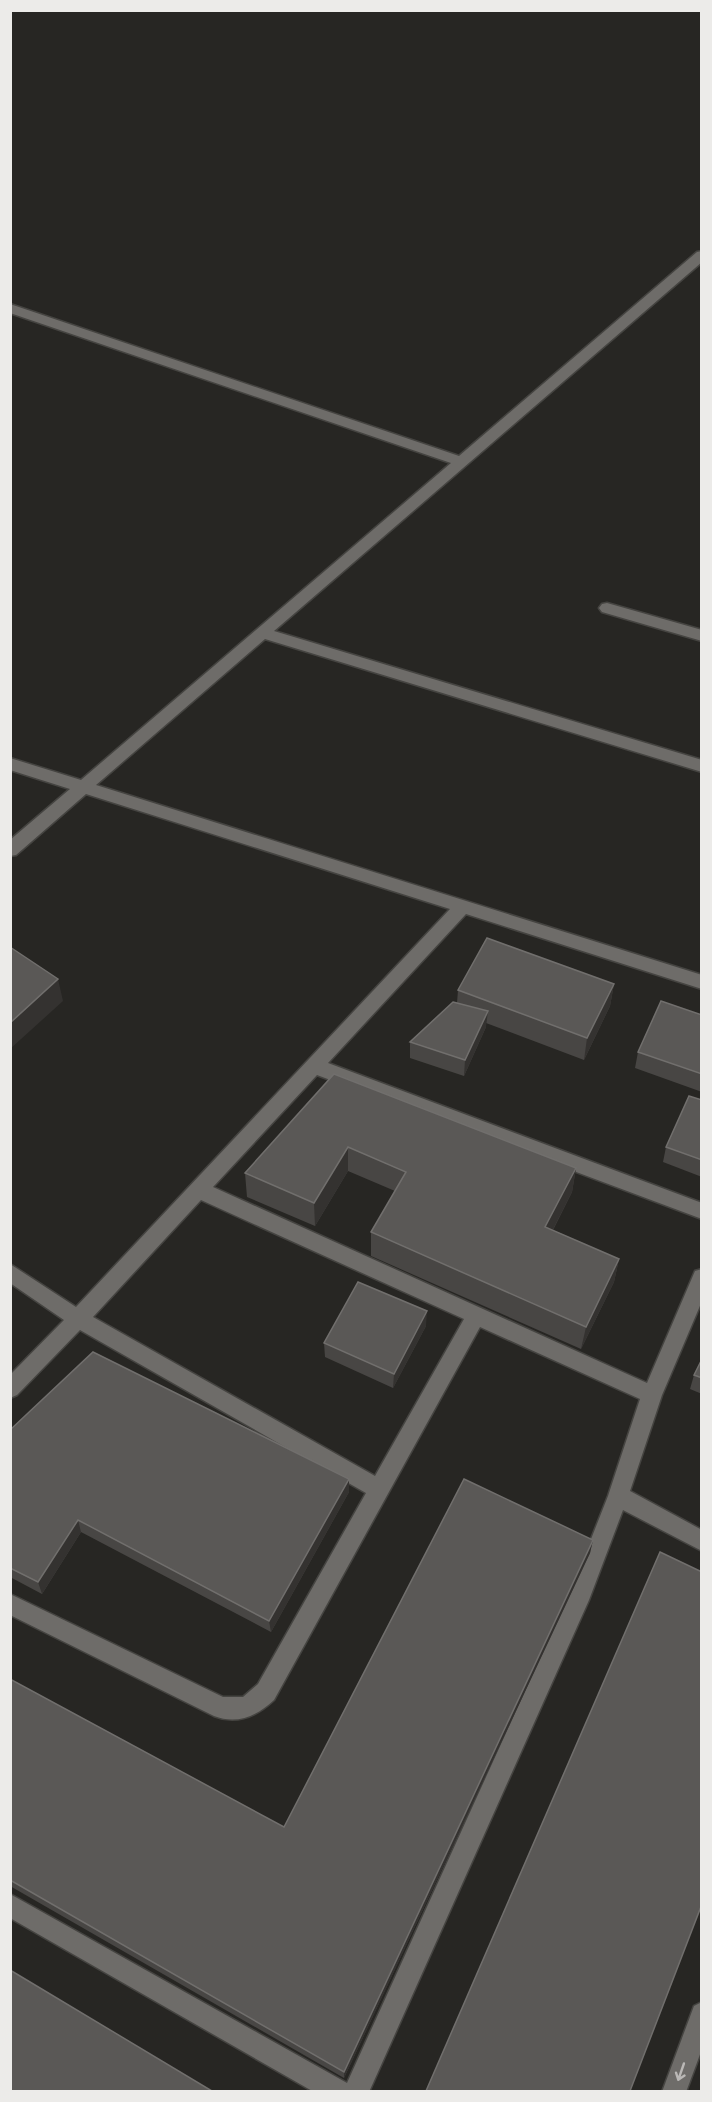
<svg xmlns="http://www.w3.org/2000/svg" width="712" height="2102" font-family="'Golos Text',sans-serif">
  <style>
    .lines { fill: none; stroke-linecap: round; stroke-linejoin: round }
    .minor-casing { stroke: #454441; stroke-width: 3 }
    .minor { fill: #6e6c69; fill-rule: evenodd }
    .wall { fill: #484644 }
    .shaded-wall { fill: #343230 }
    .building { fill: #5a5856; stroke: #716f6d; stroke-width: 1.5 }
    .oneway { stroke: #bab8b6 }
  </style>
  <rect width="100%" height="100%" fill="#272623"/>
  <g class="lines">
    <g class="minor-casing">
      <g id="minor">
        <path d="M 702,251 L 702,262 L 274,631 L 702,760 L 702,772 L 265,639 L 96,785 L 702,975 L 702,989 L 466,914 L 328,1063 L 702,1203 L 702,1219 L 317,1075 L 213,1187 L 647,1383 L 695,1271 L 702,1269 L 702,1301 L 662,1395 L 630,1491 L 702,1530 L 702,1551 L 623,1510 L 589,1600 L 369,2092 L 314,2092 L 10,1918 L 10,1894 L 347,2083 L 571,1590 L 608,1496 L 640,1399 L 480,1327 L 274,1700 C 257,1716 237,1725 214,1716 L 10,1615 L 10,1594 L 223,1697 L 243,1697 L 258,1684 L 366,1493 L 80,1330 L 17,1395 L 10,1398 L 10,1375 L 64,1320 L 10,1283 L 10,1264 L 76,1307 L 450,909 L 86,794 L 16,855 L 10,856 L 10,840 L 70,789 L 10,770 L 10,758 L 81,780 L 451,463 L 10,313 L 10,304 L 459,456 L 697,252 ZM 201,1200 L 464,1319 L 375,1476 L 93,1317 Z"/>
        <polygon points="607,603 702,630 702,641 602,612 599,608 602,604"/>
        <polygon points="702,2002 702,2049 686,2092 662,2092 694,2006"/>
      </g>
    </g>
    <use href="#minor" class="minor"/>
  </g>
  <g class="wall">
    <polygon points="614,984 610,1006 584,1060 486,1023 486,1027 464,1076 410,1058 410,1042 457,1003 458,990"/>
    <polygon points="702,1015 702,1092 635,1068 638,1052"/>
    <polygon points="334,1074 576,1168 572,1192 553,1230 619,1259 614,1282 581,1349 371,1256 371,1232 395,1191 348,1171 315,1226 247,1197 245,1173"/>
    <polygon points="702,1100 702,1177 663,1162 666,1147"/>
    <polygon points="426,1326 393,1388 325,1357 324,1343"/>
    <polygon points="702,1359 702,1394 690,1389 694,1375"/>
    <polygon points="10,1430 349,1479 349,1492 271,1632 81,1532 42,1594 10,1577"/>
    <polygon points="593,1540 590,1553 344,2078 10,1886 10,1679 284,1827"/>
  </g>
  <g class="shaded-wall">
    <polygon points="58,979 63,1001 10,1049 10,1023"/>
    <polygon points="614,984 610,1006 584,1060 587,1038"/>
    <polygon points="488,1011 486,1027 464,1076 465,1060"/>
    <polygon points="348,1147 348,1171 315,1226 314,1203"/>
    <polygon points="576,1168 572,1192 542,1251 545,1227"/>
    <polygon points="619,1259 614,1282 581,1349 586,1327"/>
    <polygon points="427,1311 426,1326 393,1388 394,1374"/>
    <polygon points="349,1479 349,1492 271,1632 269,1621"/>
    <polygon points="78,1520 81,1532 42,1594 38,1582"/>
    <polygon points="593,1540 590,1553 344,2078 344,2072"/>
  </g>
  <g class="building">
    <polygon points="487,938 614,984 587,1038 458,990"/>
    <polygon points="10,947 58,979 10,1023"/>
    <polygon points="661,1001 702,1015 702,1074 638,1052"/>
    <polygon points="453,1002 488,1011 465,1060 410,1042"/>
    <polygon points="334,1074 576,1168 545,1227 619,1259 586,1327 371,1232 406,1172 348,1147 314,1203 245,1173"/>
    <polygon points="689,1096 702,1100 702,1160 666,1147"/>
    <polygon points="358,1282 427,1311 394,1374 324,1343"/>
    <polygon points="93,1352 349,1479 269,1621 78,1520 38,1582 10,1568 10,1430"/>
    <polygon points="702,1359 702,1378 694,1375"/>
    <polygon points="464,1479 593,1540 344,2072 10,1880 10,1679 284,1827"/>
    <polygon points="660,1552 702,1572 702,1904 630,2091 426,2091"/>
    <polygon points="10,1970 212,2091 10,2091"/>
  </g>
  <defs><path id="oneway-shaft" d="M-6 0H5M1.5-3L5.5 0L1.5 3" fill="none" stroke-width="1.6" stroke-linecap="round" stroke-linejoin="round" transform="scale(1.5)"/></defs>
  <use class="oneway" href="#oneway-shaft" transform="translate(681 2072) rotate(109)"/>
  <rect width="712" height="2102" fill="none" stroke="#ecebe9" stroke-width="24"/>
</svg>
